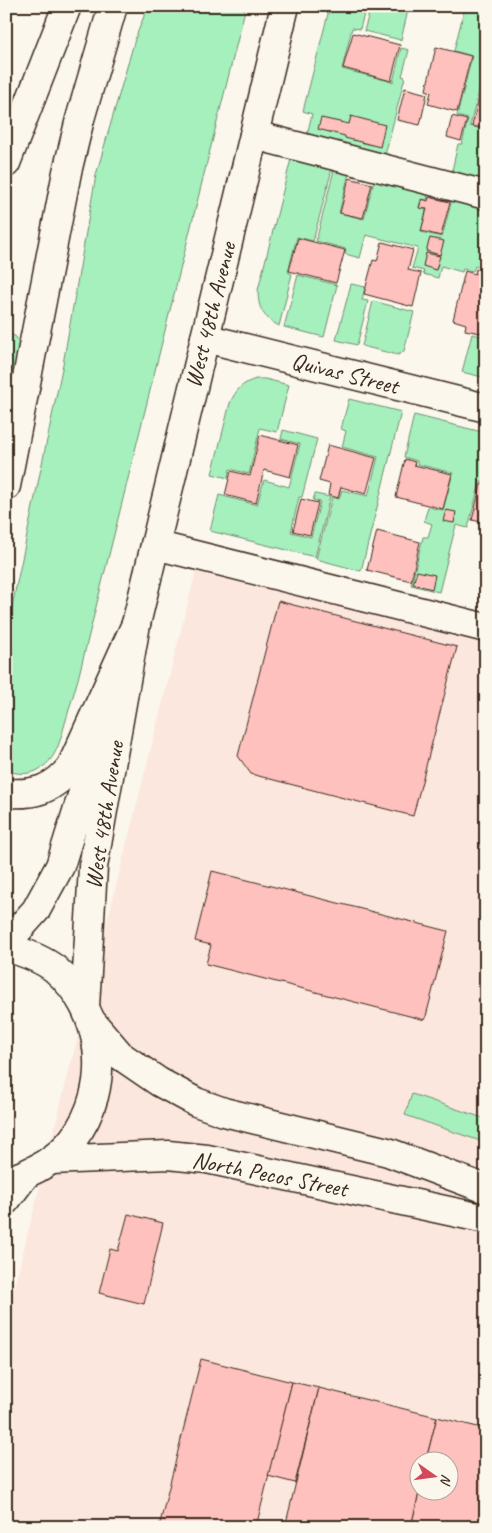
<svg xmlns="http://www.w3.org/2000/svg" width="492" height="1533" font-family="Caveat,sans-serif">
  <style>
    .built { fill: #fce7de; fill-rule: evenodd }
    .green { fill: #a6f0be; stroke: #708d6e }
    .building { fill: #fec1bd; stroke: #3b2a1e }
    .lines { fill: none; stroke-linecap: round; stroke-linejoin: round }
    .minor-casing { stroke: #3b2a1e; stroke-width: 31 }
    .major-casing { stroke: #3b2a1e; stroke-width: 31 }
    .highway-casing { stroke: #3b2a1e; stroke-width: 31 }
    .minor { stroke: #fbf7ec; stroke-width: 28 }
    .major { stroke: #fbf7ec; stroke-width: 28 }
    .highway { stroke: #fbf7ec; stroke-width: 28 }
    .labels { text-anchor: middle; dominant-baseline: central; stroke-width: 4; stroke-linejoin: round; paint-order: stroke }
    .street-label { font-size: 24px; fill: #3b2a1e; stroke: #fbf7ec }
  </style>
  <rect width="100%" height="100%" fill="#fbf7ec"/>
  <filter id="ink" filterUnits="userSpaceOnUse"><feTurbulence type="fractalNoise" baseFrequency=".02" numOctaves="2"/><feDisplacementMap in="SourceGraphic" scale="10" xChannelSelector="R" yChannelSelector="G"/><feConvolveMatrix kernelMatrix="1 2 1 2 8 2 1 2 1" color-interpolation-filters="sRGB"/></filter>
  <g filter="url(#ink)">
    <path class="built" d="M 198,563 L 486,631 L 486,1527 L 6,1527 L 6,1319 ZM 420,1460 L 450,1460 L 450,1490 L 420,1490 Z"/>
    <g class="green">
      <path d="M 148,6 L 246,6 L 78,679 C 74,693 70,706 66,720 C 60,740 57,761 36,771 C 26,775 16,774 6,770 L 6,635 L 63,364 L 96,175 L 135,39 Z"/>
      <polygon points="330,6 366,6 360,29 352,28 342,69 393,82 401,48 409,50 402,76 405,77 384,159 306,139 312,114 303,111"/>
      <polygon points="371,6 409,6 401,40 364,31"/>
      <polygon points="465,6 486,10 486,63 470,126 486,130 486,184 451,175 458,144 462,144 468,119 457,116 472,56 454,51"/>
      <path d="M 292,155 L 333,165 L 313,241 L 297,237 L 288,272 L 292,274 L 279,326 C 263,317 258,309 258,290 Z"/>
      <polygon points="335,166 350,169 339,213 364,219 375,176 429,190 427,200 421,199 419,207 426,210 421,232 442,237 453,195 486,203 486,274 484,273 485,269 475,266 473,271 463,269 462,272 441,266 438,278 423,274 424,271 412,268 418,248 366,235 360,258 345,254 346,249 316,241"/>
      <polygon points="298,275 337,285 324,337 284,327"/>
      <polygon points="351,284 365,287 362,300 368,301 357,345 336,340"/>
      <polygon points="373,301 414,312 404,351 398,355 362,346"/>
      <polygon points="6,331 16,337 21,350 6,416"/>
      <polygon points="472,334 486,337 486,378 462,372"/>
      <path d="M 256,379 L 265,379 L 289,385 L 277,432 L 260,428 L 249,474 L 230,469 L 228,478 L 212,474 L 230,403 C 236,390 242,383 256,379 Z"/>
      <polygon points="349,399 401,412 361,571 316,559 332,497 339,499 342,490 368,496 378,457 342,447 346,431 341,429"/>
      <polygon points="414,415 486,433 486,483 480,482 468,528 456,525 439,592 411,585 423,537 428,537 432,524 424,521 428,507 443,510 453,473 417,464 417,461 404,457"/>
      <polygon points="283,430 317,439 302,497 299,497 291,532 311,537 320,502 313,500 315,494 330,497 315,557 210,531 219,495 257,505 264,480 289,487 300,444 281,439"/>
      <polygon points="412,1094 486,1119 486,1143 405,1115"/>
    </g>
    <g class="building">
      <polygon points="353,33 400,45 391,81 343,68"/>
      <polygon points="436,47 471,56 457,112 428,104 431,92 426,90"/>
      <polygon points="485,74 486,75 486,129 472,126"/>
      <polygon points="405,88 427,94 420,125 397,120"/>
      <polygon points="351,116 385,125 380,147 345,138 345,136 318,129 321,118 349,124"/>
      <polygon points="452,116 467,120 461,141 447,137"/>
      <polygon points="349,178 372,184 363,218 340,213"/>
      <polygon points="429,197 450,202 441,236 421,231 427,209 419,208 422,199 428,201"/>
      <polygon points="298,238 345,250 336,283 289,271"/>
      <polygon points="430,238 444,241 440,255 426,251"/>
      <polygon points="382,242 413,250 408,270 421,273 413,307 364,294 373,260 377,261"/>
      <polygon points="426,253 440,256 436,270 423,266"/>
      <polygon points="476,269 483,271 482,275 486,276 486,334 465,330 466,324 453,320 465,271 475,274"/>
      <polygon points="260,435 298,445 290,477 264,470 256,503 225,495 231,471 250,476"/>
      <polygon points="328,445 376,458 366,494 341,487 338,498 328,495 330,484 319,481"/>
      <polygon points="405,459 415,462 414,465 452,474 443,509 396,497"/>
      <polygon points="481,484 486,485 486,523 472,520"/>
      <polygon points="301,499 318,503 310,535 293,531"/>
      <polygon points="446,510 456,512 454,523 443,521"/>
      <polygon points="377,531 420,542 411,581 367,570"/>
      <polygon points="417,571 435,575 432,589 413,584"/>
      <polygon points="278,601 457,647 413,816 251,774 238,756"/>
      <polygon points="212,871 448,931 425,1020 206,964 211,945 195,941"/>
      <polygon points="128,1214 163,1223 144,1304 99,1293 110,1249 118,1251"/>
      <polygon points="201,1359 292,1382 256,1527 159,1527"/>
      <polygon points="292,1382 319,1388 295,1483 268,1476"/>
      <polygon points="319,1388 437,1417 426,1460 420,1460 420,1489 411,1527 285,1527"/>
      <polygon points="437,1417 486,1429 486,1527 411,1527 420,1489 450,1490 450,1460 426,1460"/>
    </g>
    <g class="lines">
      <g class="minor-casing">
        <g id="minor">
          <polyline points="254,135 486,195"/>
          <polyline points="205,338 486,408"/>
          <polyline points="155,545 486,628"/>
          <polyline points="6,939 19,929 36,910 60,866 102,731"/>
          <polyline points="85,1007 93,867 136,624 285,6"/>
          <polyline points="6,1200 25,1175"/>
        </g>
      </g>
      <g class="major-casing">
        <g id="major">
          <path d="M 6,947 C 23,952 41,958 55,969 C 104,1011 113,1087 73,1139 C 57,1160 32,1173 6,1181"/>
          <polyline points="92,1022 121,1056 159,1082 196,1102 224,1112 388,1152 486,1189"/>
          <polyline points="51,1160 168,1155 207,1159 486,1219"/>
        </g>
      </g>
      <g class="highway-casing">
        <g id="highway">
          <polyline points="6,163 67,6"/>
          <polyline points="6,486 67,172 80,119 113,6"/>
          <path d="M 6,793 C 34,795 53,790 71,767 L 136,624"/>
        </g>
      </g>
      <use href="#minor" class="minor"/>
      <use href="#major" class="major"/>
      <use href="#highway" class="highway"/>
    </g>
  </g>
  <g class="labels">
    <g class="street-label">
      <text transform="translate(210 315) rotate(-76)">West 48th Avenue</text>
      <text transform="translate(345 373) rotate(14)">Quivas Street</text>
      <text transform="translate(104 815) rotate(-81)">West 48th Avenue</text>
      <text transform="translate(270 1174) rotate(11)">North Pecos Street</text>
    </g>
  </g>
  <rect width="492" height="1533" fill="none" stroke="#fbf7ec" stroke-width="25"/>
  <rect x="12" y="12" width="467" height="1508" fill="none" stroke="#3b2a1e" stroke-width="2" filter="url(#ink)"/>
  <g transform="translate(434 1476) rotate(104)"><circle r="24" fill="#fbf7ec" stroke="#aea59a"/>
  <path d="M0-4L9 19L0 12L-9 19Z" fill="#d1495b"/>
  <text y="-8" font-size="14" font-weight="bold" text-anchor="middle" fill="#3b2a1e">N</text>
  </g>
</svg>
